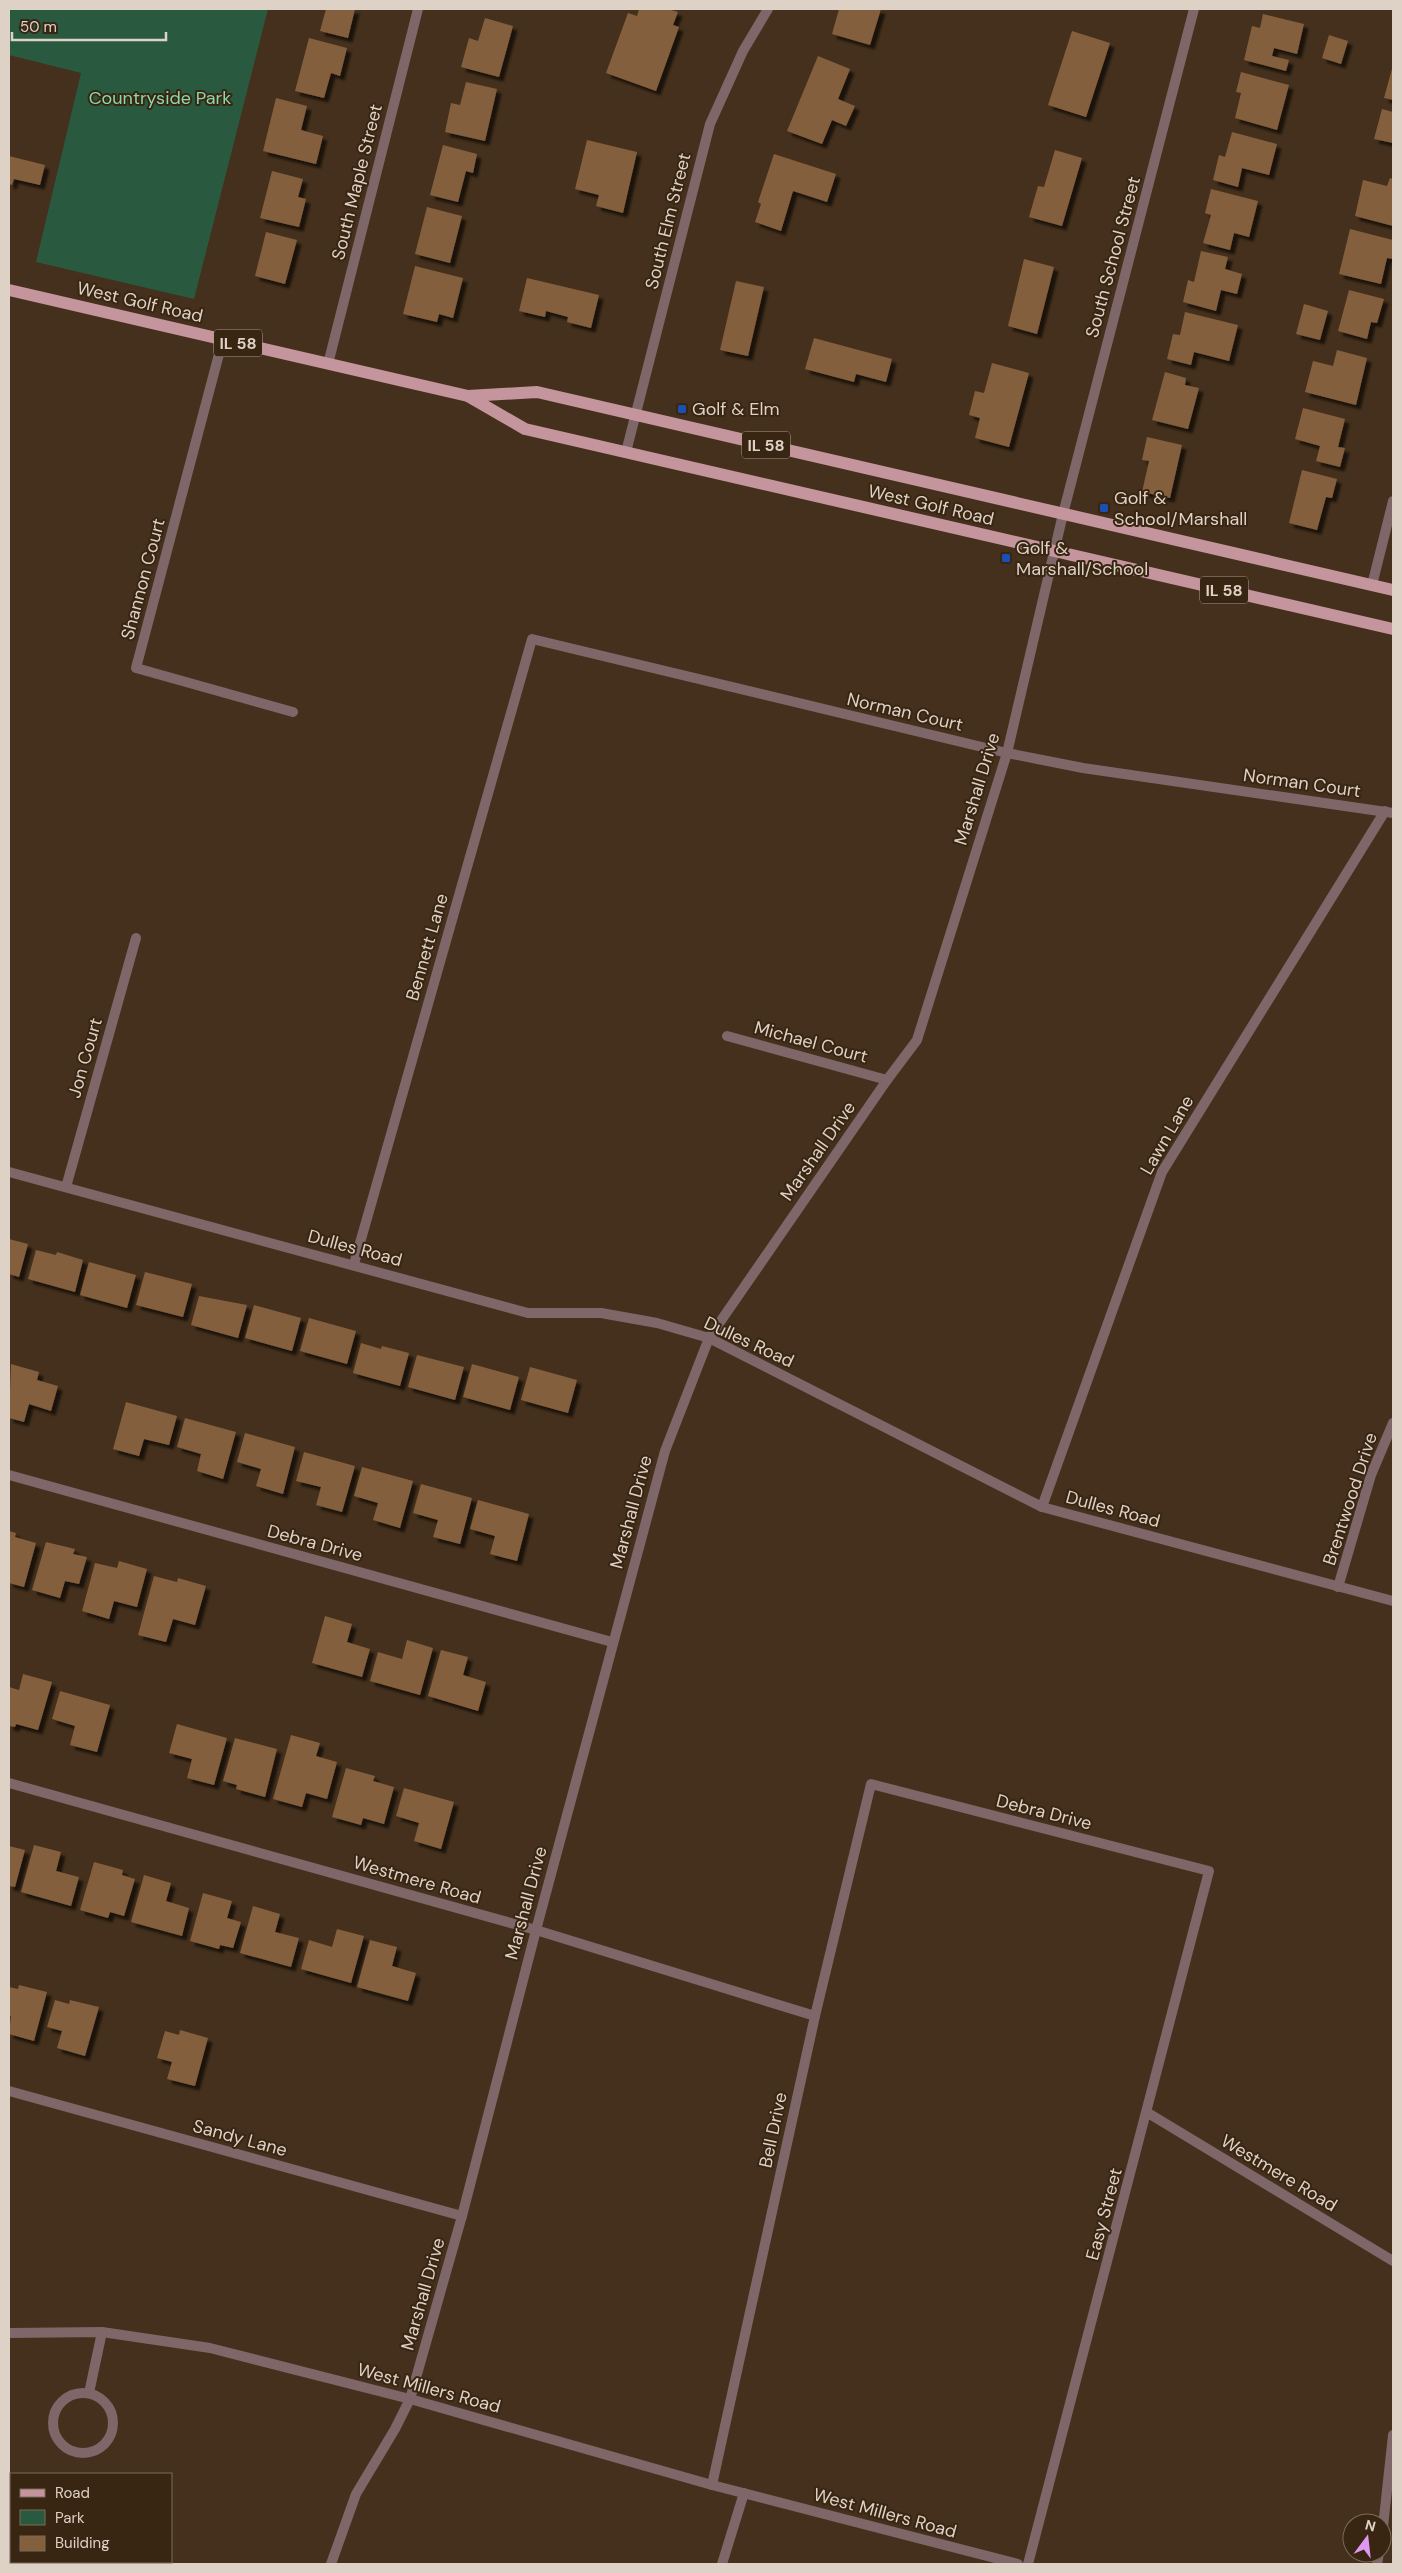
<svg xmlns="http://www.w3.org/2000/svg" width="1402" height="2573" font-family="'DM Sans',sans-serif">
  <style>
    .green { fill: #295a40 }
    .building { fill: #845f3c; filter: url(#shadow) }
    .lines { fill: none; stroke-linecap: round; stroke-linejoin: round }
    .street { stroke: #7e6669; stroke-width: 10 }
    .primary { stroke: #c5959d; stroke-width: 12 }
    .transit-dot { fill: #1a4fb4; stroke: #392612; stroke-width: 2 }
    .labels { text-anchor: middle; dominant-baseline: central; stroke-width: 4; stroke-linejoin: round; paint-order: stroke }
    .shield { fill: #392612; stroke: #ac9e90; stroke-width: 1 }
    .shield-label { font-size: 16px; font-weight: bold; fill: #ded1c6 }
    .park-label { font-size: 18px; fill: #8bd8ab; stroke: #392612 }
    .street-label { font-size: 18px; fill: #ded1c6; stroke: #392612 }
    .poi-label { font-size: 18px; fill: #ded1c6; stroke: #392612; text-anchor: start }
  </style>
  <defs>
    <filter id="shadow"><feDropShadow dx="4.5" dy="4.5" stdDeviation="1" flood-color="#0009"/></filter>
  </defs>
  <rect width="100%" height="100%" fill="#44301c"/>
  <polygon class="green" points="9,9 268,9 194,299 36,262 81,73 9,55"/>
  <g class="building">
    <polygon points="326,9 355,9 348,38 320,31"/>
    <polygon points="639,9 668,9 678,12 673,25 679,27 656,91 606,73 628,13 637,16"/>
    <polygon points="839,9 881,9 870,45 832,34"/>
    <polygon points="1263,14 1304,24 1297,54 1274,48 1272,56 1289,60 1286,71 1244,60 1252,26 1260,28"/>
    <polygon points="485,18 513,26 499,77 461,67 469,38 478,41"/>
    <polygon points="1072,31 1110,43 1086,117 1048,105"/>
    <polygon points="1329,35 1348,41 1341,64 1322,58"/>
    <polygon points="309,38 347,48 340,76 331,73 324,98 295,91"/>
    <polygon points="818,56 850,69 838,99 855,106 846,126 832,120 822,144 787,131"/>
    <polygon points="1393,65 1393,100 1384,98"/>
    <polygon points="1241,72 1289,85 1277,130 1235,118 1241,93 1236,92"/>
    <polygon points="466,82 497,89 485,141 445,132 451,103 460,105"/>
    <polygon points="276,98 307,106 301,130 323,136 316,164 263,151"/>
    <polygon points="1382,109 1393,112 1393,143 1374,139"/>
    <polygon points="1232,132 1277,144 1269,175 1242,168 1238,187 1213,180 1219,155 1225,157"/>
    <polygon points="587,140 637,152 623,213 596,206 599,195 575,189"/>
    <polygon points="443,145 477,154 473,173 466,171 458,202 430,195"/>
    <polygon points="1055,150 1082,158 1062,226 1029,217 1038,186 1044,187"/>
    <polygon points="774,154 836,174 827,202 793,191 781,231 755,222 761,204 758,202"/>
    <polygon points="9,156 45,165 40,185 14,179 12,185 9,184"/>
    <polygon points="272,171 303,179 298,197 306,199 299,227 260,218"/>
    <polygon points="1390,178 1393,179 1393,226 1355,216 1363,180 1387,186"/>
    <polygon points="1211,189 1258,201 1249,237 1234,233 1230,250 1203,243 1211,215 1205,213"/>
    <polygon points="427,207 462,216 450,263 415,254"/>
    <polygon points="1350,229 1393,240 1393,259 1387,258 1381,284 1339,274"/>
    <polygon points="266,232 297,240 285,284 255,276"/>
    <polygon points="1201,251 1228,257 1225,269 1242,274 1237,294 1221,290 1216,311 1183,302 1188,280 1194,282"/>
    <polygon points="1024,259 1054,267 1037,334 1008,326"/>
    <polygon points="415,266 463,278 453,318 439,314 437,322 403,314"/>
    <polygon points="527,278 599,295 591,328 567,322 568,317 546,311 545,317 519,311"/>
    <polygon points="736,281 764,287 748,356 720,350"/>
    <polygon points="1349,290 1384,299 1377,323 1371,322 1367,339 1338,331"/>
    <polygon points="1304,304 1328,311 1320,340 1296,334"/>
    <polygon points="1185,312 1238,325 1229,361 1194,352 1191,365 1167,359 1173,334 1180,335"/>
    <polygon points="814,338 892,359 886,382 856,374 854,382 805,369"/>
    <polygon points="1337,350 1367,358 1356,405 1305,392 1313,361 1333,366"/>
    <polygon points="992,363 1029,373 1009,447 975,438 980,418 969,415 975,391 984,393"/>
    <polygon points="1165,372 1186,378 1185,385 1199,388 1188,429 1152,420"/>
    <polygon points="1303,408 1345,419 1338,447 1345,448 1340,467 1316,461 1320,446 1295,439"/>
    <polygon points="1147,437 1182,445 1170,498 1142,492 1149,461 1142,460"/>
    <polygon points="1302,470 1337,479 1332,498 1326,497 1317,530 1289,523"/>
    <polygon points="9,1239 28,1244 19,1277 9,1274"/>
    <polygon points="36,1250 56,1255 57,1252 83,1260 75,1292 28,1279"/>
    <polygon points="89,1262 136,1275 127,1308 80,1295"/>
    <polygon points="145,1272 192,1284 183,1317 136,1305"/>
    <polygon points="199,1296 247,1305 238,1338 191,1325"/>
    <polygon points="254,1305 301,1318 292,1351 245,1338"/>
    <polygon points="309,1318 356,1331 347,1364 300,1351"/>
    <polygon points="361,1343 381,1349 382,1346 409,1353 400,1386 353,1373"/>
    <polygon points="417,1355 464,1367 455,1400 408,1387"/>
    <polygon points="11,1364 39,1372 37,1380 58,1386 51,1411 29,1404 24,1422 9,1418"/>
    <polygon points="472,1364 519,1377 510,1410 463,1397"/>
    <polygon points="530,1367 577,1380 568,1413 521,1400"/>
    <polygon points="126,1402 177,1416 169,1445 144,1439 139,1456 113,1449"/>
    <polygon points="185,1418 236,1432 223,1479 197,1471 201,1454 177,1447"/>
    <polygon points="245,1433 295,1447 283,1494 256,1486 261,1469 237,1462"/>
    <polygon points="304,1452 355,1466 342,1512 316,1505 321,1487 296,1481"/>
    <polygon points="362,1467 413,1481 400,1528 373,1520 378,1503 354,1496"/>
    <polygon points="421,1484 472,1498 460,1544 433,1537 438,1520 413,1513"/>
    <polygon points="478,1500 529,1514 517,1561 490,1554 495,1536 470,1529"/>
    <polygon points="9,1531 16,1533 15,1537 36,1543 24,1587 9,1583"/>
    <polygon points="46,1542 75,1549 73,1554 87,1557 79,1584 65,1581 60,1598 32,1590"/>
    <polygon points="119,1561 147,1569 137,1607 114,1601 109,1619 82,1611 95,1563 117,1568"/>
    <polygon points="154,1576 177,1582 178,1578 206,1586 195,1625 173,1619 166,1642 138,1635"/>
    <polygon points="325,1616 352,1624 347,1642 370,1649 362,1677 312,1663"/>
    <polygon points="407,1640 433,1648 420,1695 370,1681 378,1652 402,1659"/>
    <polygon points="441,1650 468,1657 463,1675 486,1682 478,1711 428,1696"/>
    <polygon points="23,1674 52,1682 38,1730 16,1724 15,1727 9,1726 9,1687 19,1690"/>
    <polygon points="60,1691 110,1705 97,1752 70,1745 75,1726 52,1719"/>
    <polygon points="177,1724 227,1738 214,1785 187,1778 192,1759 169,1753"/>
    <polygon points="291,1735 320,1743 316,1756 337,1762 327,1799 306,1793 302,1807 273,1799"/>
    <polygon points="235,1738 277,1749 265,1797 236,1789 237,1785 223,1781"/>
    <polygon points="346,1768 375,1776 373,1781 394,1787 384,1824 363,1818 361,1825 332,1817"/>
    <polygon points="404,1788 454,1802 441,1849 414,1841 419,1823 396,1816"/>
    <polygon points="34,1845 61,1852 56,1871 79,1877 71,1906 21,1892"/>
    <polygon points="9,1846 25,1850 15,1887 9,1886"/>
    <polygon points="94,1862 123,1870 122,1875 135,1879 124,1916 110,1912 108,1918 80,1910"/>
    <polygon points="144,1875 171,1883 166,1901 189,1908 182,1936 131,1922"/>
    <polygon points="203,1893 232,1901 227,1918 241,1922 233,1948 220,1945 219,1949 190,1941"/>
    <polygon points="253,1906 280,1914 275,1932 299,1938 291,1967 240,1953"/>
    <polygon points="337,1929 364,1936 351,1983 301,1969 309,1940 332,1947"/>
    <polygon points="370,1940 397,1947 392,1966 416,1973 408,2001 357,1987"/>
    <polygon points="19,1985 47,1992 34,2041 9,2034 11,2016 9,2016 9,1987 18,1989"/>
    <polygon points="55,2000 69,2004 70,2000 99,2007 85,2056 57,2048 62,2031 47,2027"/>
    <polygon points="180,2030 208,2038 195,2086 167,2079 172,2062 157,2058 165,2031 179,2035"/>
  </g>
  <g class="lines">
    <g class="street">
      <polyline points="223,339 136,668 293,712"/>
      <polyline points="328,364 418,9"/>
      <polyline points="626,452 710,124 743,51 768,9"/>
      <polyline points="1372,585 1393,501"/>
      <polyline points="727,1036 887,1080"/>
      <polyline points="9,1172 528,1313 601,1313 657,1323 709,1338 1042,1507 1393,1601"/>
      <polyline points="66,1187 136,938"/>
      <polyline points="354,1264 532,639 1007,753 1083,768 1393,813"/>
      <polyline points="9,1475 612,1642"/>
      <polyline points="1042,1507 1162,1172 1385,811"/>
      <polyline points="1338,1587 1371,1475 1393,1423"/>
      <polyline points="9,1783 536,1930 815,2016"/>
      <polyline points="9,2091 462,2216"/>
      <polyline points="1148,2113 1393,2261"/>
      <polyline points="9,2333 102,2332 210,2348 410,2399 712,2485 1018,2564"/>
      <circle cx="83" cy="2423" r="30"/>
      <polyline points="89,2393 102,2332"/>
      <polyline points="712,2485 815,2016 871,1784 1209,1871 1028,2564"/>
      <polyline points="1382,2536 1393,2435"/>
      <polyline points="331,2564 356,2494 395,2429 410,2399 462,2216 536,1930 665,1451 709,1338 887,1080 917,1040 1007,753 1063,514 1194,9"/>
      <polyline points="722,2564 744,2493"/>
      <polyline points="1377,2564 1379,2553"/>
    </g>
    <g class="primary">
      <polyline points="9,290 468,396 537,392 1393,590"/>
      <polyline points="468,396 525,429 1393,629"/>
    </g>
  </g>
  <g class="transit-dot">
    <rect x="677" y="404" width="10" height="10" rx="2.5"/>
    <rect x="1099" y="503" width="10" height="10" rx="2.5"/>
    <rect x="1001" y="553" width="10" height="10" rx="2.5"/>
  </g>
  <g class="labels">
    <g class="shield">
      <rect x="214" y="329.5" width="48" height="27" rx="4"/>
      <rect x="742" y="431.5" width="48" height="27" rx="4"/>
      <rect x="1200" y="576.5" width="48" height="27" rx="4"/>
    </g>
    <g class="shield-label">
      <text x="238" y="343">IL 58</text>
      <text x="766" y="445">IL 58</text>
      <text x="1224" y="590">IL 58</text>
    </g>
    <g class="park-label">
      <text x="160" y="98">Countryside Park</text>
    </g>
    <g class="street-label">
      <text transform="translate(357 182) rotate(-76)">South Maple Street</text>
      <text transform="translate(668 221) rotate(-76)">South Elm Street</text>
      <text transform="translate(1113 257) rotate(-75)">South School Street</text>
      <text transform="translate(140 302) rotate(13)">West Golf Road</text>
      <text transform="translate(931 505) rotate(13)">West Golf Road</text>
      <text transform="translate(143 579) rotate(-75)">Shannon Court</text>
      <text transform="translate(905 712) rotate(13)">Norman Court</text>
      <text transform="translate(1302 783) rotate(8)">Norman Court</text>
      <text transform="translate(977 789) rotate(-73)">Marshall Drive</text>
      <text transform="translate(427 947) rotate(-74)">Bennett Lane</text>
      <text transform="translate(811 1042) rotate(15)">Michael Court</text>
      <text transform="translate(85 1058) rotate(-74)">Jon Court</text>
      <text transform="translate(1167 1135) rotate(-60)">Lawn Lane</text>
      <text transform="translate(818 1151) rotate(-55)">Marshall Drive</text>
      <text transform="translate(355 1248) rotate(15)">Dulles Road</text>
      <text transform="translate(749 1342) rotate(25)">Dulles Road</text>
      <text transform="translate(1350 1499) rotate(-72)">Brentwood Drive</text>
      <text transform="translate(1113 1509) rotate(15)">Dulles Road</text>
      <text transform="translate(631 1512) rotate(-75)">Marshall Drive</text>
      <text transform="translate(315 1543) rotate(15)">Debra Drive</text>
      <text transform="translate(1044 1812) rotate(14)">Debra Drive</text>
      <text transform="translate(417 1880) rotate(16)">Westmere Road</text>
      <text transform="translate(526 1903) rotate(-75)">Marshall Drive</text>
      <text transform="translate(773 2130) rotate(-78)">Bell Drive</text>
      <text transform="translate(240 2138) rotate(15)">Sandy Lane</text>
      <text transform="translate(1279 2173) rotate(31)">Westmere Road</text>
      <text transform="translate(1104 2214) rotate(-75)">Easy Street</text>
      <text transform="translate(423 2294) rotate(-74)">Marshall Drive</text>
      <text transform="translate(429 2388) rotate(15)">West Millers Road</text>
      <text transform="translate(885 2513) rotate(15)">West Millers Road</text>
    </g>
    <g class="poi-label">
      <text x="692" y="409">Golf &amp; Elm</text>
      <text x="1114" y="498">Golf &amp;<tspan x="1114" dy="21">School/Marshall</tspan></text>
      <text x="1016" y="548">Golf &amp;<tspan x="1016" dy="21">Marshall/School</tspan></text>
    </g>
  </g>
  <rect width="1402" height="2573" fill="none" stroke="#ded1c6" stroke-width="20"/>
  <rect x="10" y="2473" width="162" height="90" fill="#392612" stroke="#7b6a5a"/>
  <rect x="20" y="2489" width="25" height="8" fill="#c5959d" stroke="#7b6a5a"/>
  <text x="55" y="2498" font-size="15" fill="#ded1c6">Road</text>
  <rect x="20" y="2510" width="25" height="15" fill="#295a40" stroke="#7b6a5a"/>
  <text x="55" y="2523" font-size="15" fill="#ded1c6">Park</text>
  <rect x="20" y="2536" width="25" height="15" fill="#845f3c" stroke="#7b6a5a"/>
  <text x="55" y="2548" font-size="15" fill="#ded1c6">Building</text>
  <g transform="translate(1367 2538) rotate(15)"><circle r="24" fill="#392612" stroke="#7b6a5a"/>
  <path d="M0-4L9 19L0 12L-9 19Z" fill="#df98f2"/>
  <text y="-8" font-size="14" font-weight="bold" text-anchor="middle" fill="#ded1c6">N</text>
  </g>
  <path d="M12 32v8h154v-8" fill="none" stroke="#ded1c6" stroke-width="2.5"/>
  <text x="20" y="32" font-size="15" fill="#ded1c6" stroke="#392612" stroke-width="4" paint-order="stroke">50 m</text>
</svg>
